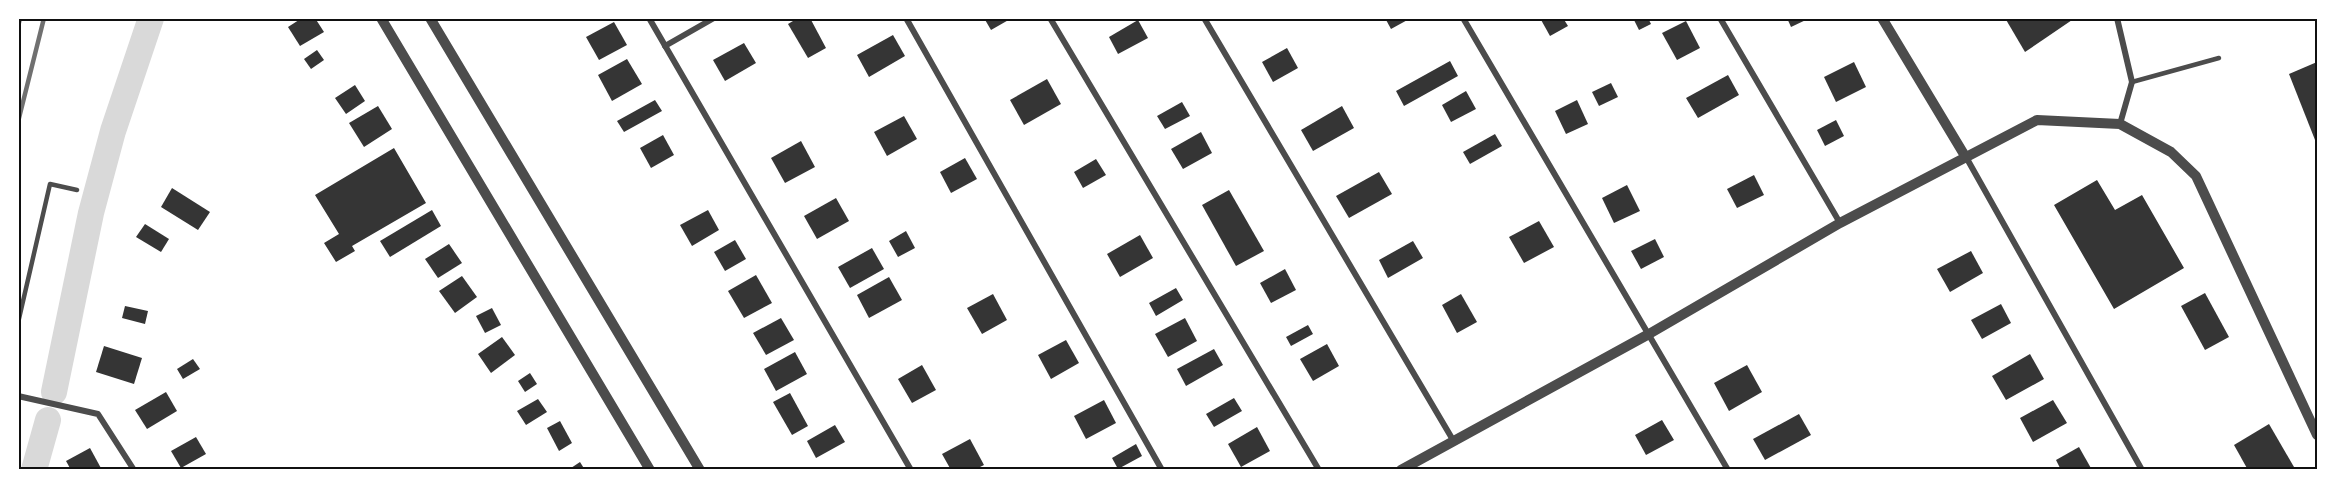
<svg xmlns="http://www.w3.org/2000/svg" width="2335" height="488" font-family="'Roboto Condensed',sans-serif">
  <style>
    .lines { fill: none; stroke-linecap: round; stroke-linejoin: round }
    .canal { stroke: #d9d9d9; stroke-width: 26 }
    .building { fill: #353535 }
    .service { stroke: #4c4c4c; stroke-width: 4.5 }
    .minor { stroke: #4c4c4c; stroke-width: 6 }
    .tertiary { stroke: #4c4c4c; stroke-width: 10 }
    .rail { stroke: #707070; stroke-width: 4.5 }
    .neatline { fill: none; stroke: #111; stroke-width: 2 }
  </style>
  <rect width="100%" height="100%" fill="#fff"/>
  <g class="lines">
    <g class="canal">
      <polyline points="54,392 91,213 113,131 151,18"/>
      <polyline points="34,470 48,420"/>
    </g>
  </g>
  <g class="building">
    <polygon points="302,18 315,18 324,32 300,46 288,27"/>
    <polygon points="798,18 810,18 826,48 808,58 788,24"/>
    <polygon points="984,18 1012,18 991,30"/>
    <polygon points="1385,18 1411,18 1391,29"/>
    <polygon points="1540,18 1563,18 1568,26 1550,36"/>
    <polygon points="1633,18 1648,18 1651,24 1639,30"/>
    <polygon points="1787,18 1810,18 1791,27"/>
    <polygon points="2005,18 2075,18 2025,52"/>
    <polygon points="1138,20 1148,38 1118,54 1109,37"/>
    <polygon points="1686,21 1700,48 1677,60 1662,33"/>
    <polygon points="614,22 627,45 599,60 586,37"/>
    <polygon points="893,35 905,56 869,77 857,55"/>
    <polygon points="744,43 756,63 725,81 713,60"/>
    <polygon points="1287,48 1298,68 1273,82 1262,62"/>
    <polygon points="317,50 324,60 311,69 304,59"/>
    <polygon points="627,59 642,84 612,101 598,75"/>
    <polygon points="1450,61 1458,76 1404,106 1396,91"/>
    <polygon points="1854,62 1866,87 1836,102 1824,77"/>
    <polygon points="2317,62 2317,145 2289,74"/>
    <polygon points="1728,75 1739,95 1698,118 1686,98"/>
    <polygon points="1047,79 1061,104 1024,125 1010,100"/>
    <polygon points="1611,83 1618,97 1599,106 1592,92"/>
    <polygon points="355,85 365,101 346,114 335,98"/>
    <polygon points="1466,91 1476,109 1451,122 1442,105"/>
    <polygon points="655,100 662,111 624,132 617,121"/>
    <polygon points="1577,100 1588,124 1566,134 1555,111"/>
    <polygon points="1182,102 1190,116 1165,129 1157,116"/>
    <polygon points="378,106 392,129 364,147 349,123"/>
    <polygon points="1342,106 1354,128 1313,151 1301,130"/>
    <polygon points="904,116 917,139 887,156 874,132"/>
    <polygon points="1836,120 1844,136 1825,146 1817,130"/>
    <polygon points="1201,132 1212,153 1183,169 1171,149"/>
    <polygon points="1495,134 1502,146 1470,164 1463,152"/>
    <polygon points="663,135 674,155 651,168 640,148"/>
    <polygon points="801,141 815,167 785,183 771,158"/>
    <polygon points="394,148 426,203 352,246 355,251 336,262 324,243 339,234 315,195"/>
    <polygon points="965,158 977,179 951,193 940,172"/>
    <polygon points="1096,159 1106,175 1083,188 1074,172"/>
    <polygon points="1379,172 1392,194 1349,218 1336,196"/>
    <polygon points="1754,175 1764,195 1737,208 1727,189"/>
    <polygon points="2097,180 2115,210 2142,195 2184,268 2114,309 2054,205"/>
    <polygon points="1627,185 1640,211 1614,223 1602,198"/>
    <polygon points="172,188 210,212 198,230 161,207"/>
    <polygon points="1229,190 1264,251 1236,266 1202,205"/>
    <polygon points="836,198 849,221 817,239 804,216"/>
    <polygon points="432,210 441,226 390,257 380,241"/>
    <polygon points="708,210 719,230 692,246 680,225"/>
    <polygon points="1539,221 1554,247 1524,263 1509,237"/>
    <polygon points="145,224 169,239 161,252 136,237"/>
    <polygon points="906,231 915,248 898,257 889,241"/>
    <polygon points="1140,235 1153,258 1120,277 1107,254"/>
    <polygon points="1655,239 1664,257 1641,269 1631,251"/>
    <polygon points="735,240 746,259 725,271 714,252"/>
    <polygon points="1413,241 1423,258 1388,278 1379,260"/>
    <polygon points="449,244 462,263 438,278 425,259"/>
    <polygon points="872,248 884,269 850,288 838,267"/>
    <polygon points="1971,251 1983,273 1950,292 1937,269"/>
    <polygon points="1285,269 1296,290 1271,303 1260,283"/>
    <polygon points="756,275 772,303 744,318 728,291"/>
    <polygon points="462,276 477,297 455,313 439,291"/>
    <polygon points="889,277 902,300 869,318 857,295"/>
    <polygon points="1176,288 1183,300 1156,316 1149,303"/>
    <polygon points="2205,293 2229,337 2205,350 2181,306"/>
    <polygon points="993,294 1007,320 982,334 967,308"/>
    <polygon points="1461,294 1477,322 1457,333 1442,305"/>
    <polygon points="2001,304 2011,323 1982,339 1971,320"/>
    <polygon points="125,306 148,311 145,324 122,318"/>
    <polygon points="492,308 501,325 485,333 476,316"/>
    <polygon points="781,318 794,340 766,355 753,333"/>
    <polygon points="1185,318 1197,341 1168,357 1155,334"/>
    <polygon points="1308,325 1313,334 1291,346 1286,337"/>
    <polygon points="502,337 515,355 491,373 478,354"/>
    <polygon points="1066,340 1079,363 1051,379 1038,355"/>
    <polygon points="1327,344 1339,366 1313,381 1300,359"/>
    <polygon points="104,346 142,358 134,384 96,372"/>
    <polygon points="1214,349 1223,365 1186,386 1177,369"/>
    <polygon points="795,352 807,374 776,391 764,369"/>
    <polygon points="2030,354 2044,379 2006,400 1992,376"/>
    <polygon points="193,359 200,369 183,379 177,369"/>
    <polygon points="922,365 936,390 912,403 898,379"/>
    <polygon points="1747,365 1762,392 1729,411 1714,383"/>
    <polygon points="530,373 537,384 525,392 518,381"/>
    <polygon points="166,392 177,411 147,429 135,410"/>
    <polygon points="790,393 808,426 792,435 773,402"/>
    <polygon points="1234,398 1242,411 1214,427 1206,414"/>
    <polygon points="538,399 547,412 526,425 517,411"/>
    <polygon points="1104,400 1116,423 1086,439 1074,416"/>
    <polygon points="2053,400 2067,423 2033,442 2020,418"/>
    <polygon points="1799,414 1811,435 1765,460 1753,439"/>
    <polygon points="1662,420 1674,440 1646,455 1635,435"/>
    <polygon points="560,421 572,443 559,451 547,428"/>
    <polygon points="2269,424 2294,467 2290,470 2248,470 2234,445"/>
    <polygon points="835,425 845,442 816,458 807,441"/>
    <polygon points="1257,427 1270,451 1241,467 1228,444"/>
    <polygon points="196,437 206,454 181,468 171,451"/>
    <polygon points="970,439 984,465 974,470 951,470 942,454"/>
    <polygon points="1136,444 1142,456 1118,469 1112,458"/>
    <polygon points="2079,447 2092,470 2061,470 2056,460"/>
    <polygon points="90,448 102,470 71,470 66,461"/>
    <polygon points="580,462 585,470 568,470"/>
  </g>
  <g class="lines">
    <g class="service">
      <polyline points="2132,82 2219,58"/>
      <polyline points="18,323 50,184 77,190"/>
    </g>
    <g class="minor">
      <polyline points="649,18 911,470"/>
      <polyline points="906,18 1162,470"/>
      <polyline points="1050,18 1319,470"/>
      <polyline points="1204,18 1453,440"/>
      <polyline points="1463,18 1728,470"/>
      <polyline points="1720,18 1840,223"/>
      <polyline points="2117,18 2132,82 2120,124"/>
      <polyline points="665,46 714,18"/>
      <polyline points="1966,157 2142,470"/>
      <polyline points="18,396 98,414 134,470"/>
    </g>
    <g class="tertiary">
      <polyline points="381,18 650,470"/>
      <polyline points="430,18 700,470"/>
      <polyline points="1882,18 1965,156"/>
      <polyline points="1401,470 1649,334 1840,223 2037,120 2120,124 2171,152 2196,176 2317,435"/>
    </g>
    <g class="rail">
      <polyline points="18,27 20,18"/>
      <polyline points="18,122 44,18"/>
    </g>
  </g>
  <rect width="2335" height="488" fill="none" stroke="#ffffff" stroke-width="39"/>
  <rect x="20" y="20" width="2296" height="448" class="neatline"/>
</svg>
